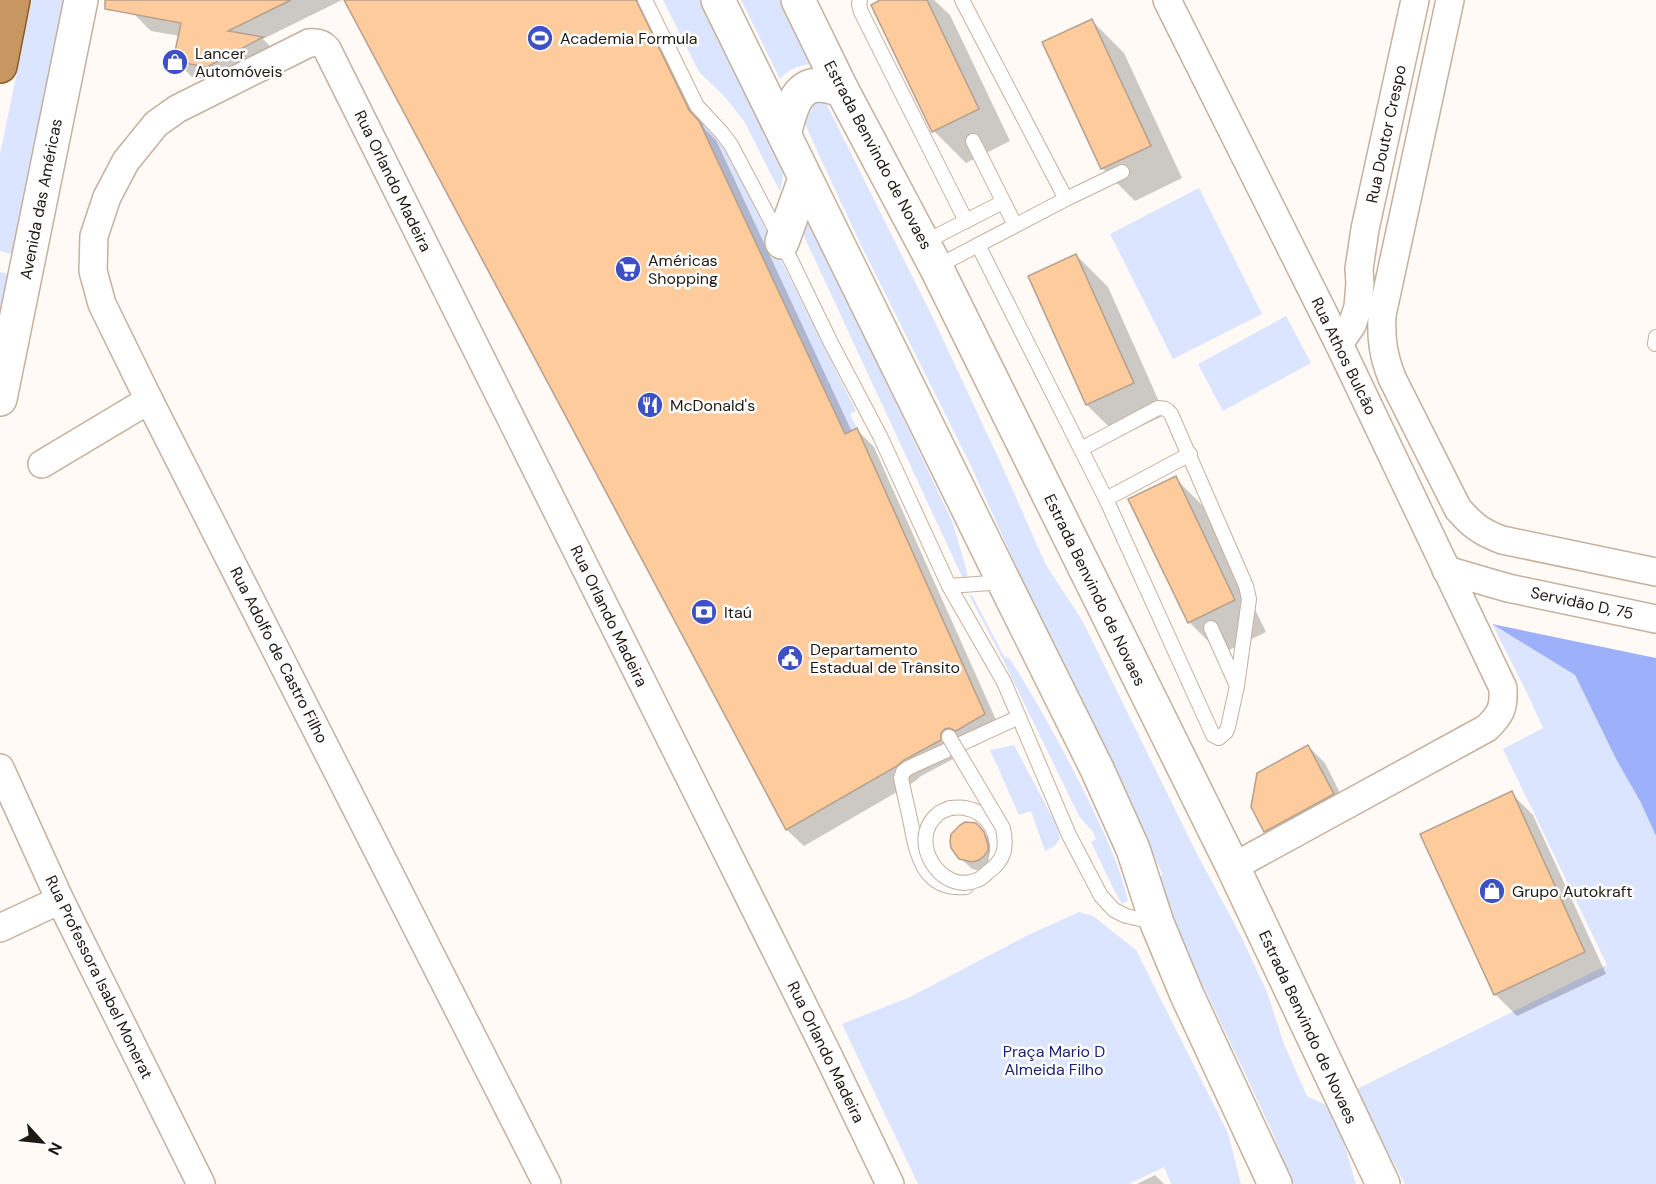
<svg xmlns="http://www.w3.org/2000/svg" width="1656" height="1184" font-family="'DM Sans',sans-serif">
  <style>
    .green { fill: #dce5ff }
    .forest { fill: #9cb1f9 }
    .shadow { fill: #0003 }
    .building { fill: #fecb9c; stroke: #b5a08d; stroke-width: 1.5 }
    .lines { fill: none; stroke-linecap: round; stroke-linejoin: round }
    .service-casing { stroke: #c5b09d; stroke-width: 16 }
    .minor-casing { stroke: #c5b09d; stroke-width: 30 }
    .tertiary-casing { stroke: #c5b09d; stroke-width: 36 }
    .secondary-casing { stroke: #c5b09d; stroke-width: 36 }
    .trunk-casing { stroke: #85592b; stroke-width: 36 }
    .service { stroke: #fff; stroke-width: 14 }
    .minor { stroke: #fff; stroke-width: 27 }
    .tertiary { stroke: #fff; stroke-width: 33 }
    .secondary { stroke: #fff; stroke-width: 33 }
    .trunk { stroke: #c89660; stroke-width: 33 }
    .service-bridge-casing { stroke: #c5b09d; stroke-width: 16; stroke-linecap: butt }
    .service-bridge { stroke: #fff; stroke-width: 14 }
    .labels { text-anchor: middle; dominant-baseline: central; stroke-width: 5; stroke-linejoin: round; paint-order: stroke }
    .poi-label { font-size: 16px; fill: #201912; stroke: #fff; text-anchor: start }
    .street-label { font-size: 16px; fill: #201912; stroke: #fff }
    .park-label { font-size: 16px; fill: #1b2373; stroke: #fff }
  </style>
  <rect width="100%" height="100%" fill="#fffaf6"/>
  <g class="green">
    <polygon points="32,0 66,0 15,255 0,251 0,154"/>
    <polygon points="663,0 700,0 784,170 780,192 744,121 725,97 699,72"/>
    <path d="M 741,0 L 786,0 L 818,63 C 802,65 790,67 780,79 Z"/>
    <polygon points="822,95 934,320 1002,466 1046,565 1082,620 1197,854 1240,934 1267,992 1284,1044 1307,1096 1334,1109 1356,1184 1292,1184 1274,1136 1250,1084 1174,925 1158,887 1162,873 1062,669 971,466 858,239 813,142 804,121 812,109 809,96"/>
    <polygon points="694,111 719,135 856,411 850,414 857,428 845,434"/>
    <polygon points="1199,188 1262,314 1173,359 1110,234"/>
    <polygon points="806,222 810,222 953,523 967,572 967,582 964,581 803,234 803,224"/>
    <polygon points="0,272 10,274 0,326"/>
    <polygon points="1286,316 1311,363 1223,411 1198,364"/>
    <path d="M 969,595 L 972,595 L 1004,656 L 1010,659 C 1039,705 1064,751 1088,799 C 1104,833 1120,865 1128,901 L 1122,904 L 1115,892 L 1091,842 L 1096,839 L 1093,832 L 1079,816 L 1003,660 Z"/>
    <polygon points="1492,624 1575,675 1616,759 1640,801 1656,836 1656,1184 1405,1184 1355,1090 1607,965 1503,749 1543,728 1528,695"/>
    <polygon points="1014,745 1056,824 1060,838 1055,846 1045,851 1031,811 1019,815 990,750"/>
    <polygon points="1079,912 1093,916 1136,950 1228,1133 1241,1184 1171,1184 1164,1167 1129,1184 918,1184 842,1024 910,997 1028,935"/>
  </g>
  <polygon class="forest" points="1492,624 1656,658 1656,836 1640,801 1616,759 1575,675"/>
  <g class="shadow">
    <polygon points="137,0 342,0 263,39 278,54 224,83 192,77 175,60 180,36 151,31 134,14"/>
    <polygon points="346,0 650,0 653,22 705,129 716,140 852,432 857,430 874,447 1001,731 974,747 967,744 957,757 921,776 914,782 804,846 787,830"/>
    <polygon points="884,0 934,0 950,15 1010,141 966,163 934,131 873,6"/>
    <polygon points="1092,21 1124,53 1182,178 1135,201 1103,169 1044,43"/>
    <polygon points="1076,255 1108,287 1165,415 1119,437 1087,405 1030,277"/>
    <polygon points="1175,478 1207,510 1266,632 1221,654 1189,622"/>
    <polygon points="1308,746 1325,763 1349,811 1282,848 1265,831"/>
    <polygon points="1511,793 1533,815 1606,974 1517,1016 1495,994"/>
    <polygon points="976,824 995,845 997,850 984,872 972,869 955,853"/>
    <polygon points="1155,1175 1164,1184 1137,1184"/>
  </g>
  <g class="building">
    <polygon points="105,0 291,0 228,31 263,37 207,67 173,61 181,23 105,9"/>
    <polygon points="344,0 636,0 689,110 699,121 845,434 857,428 985,714 956,731 949,728 945,729 941,733 941,740 904,760 897,766 786,830"/>
    <polygon points="880,0 927,0 979,109 932,132 871,5"/>
    <polygon points="1092,19 1151,146 1101,169 1042,42"/>
    <polygon points="1076,254 1134,383 1086,405 1028,276"/>
    <polygon points="1176,476 1235,600 1188,623 1128,499"/>
    <polygon points="1308,745 1334,794 1264,832 1251,807 1257,773"/>
    <polygon points="1512,791 1585,952 1494,995 1420,834"/>
    <polygon points="965,822 976,823 980,827 984,832 988,845 988,851 984,856 979,860 972,862 959,859 951,848 950,841 951,834 960,825"/>
  </g>
  <g class="lines">
    <g class="service-casing">
      <g id="service">
        <polyline points="645,0 697,106 722,133 731,145 782,242 831,343 881,438 949,586 1004,682 1069,835 1101,896 1114,910 1126,916 1154,922"/>
        <polyline points="860,0 859,4 861,12 966,221"/>
        <polyline points="962,0 1066,199"/>
        <polyline points="973,141 1015,225"/>
        <polyline points="923,243 1003,202"/>
        <path d="M 978,245 L 1106,499 L 1213,735 L 1219,738 L 1226,732 L 1228,727 L 1237,686 L 1249,599 L 1246,586 L 1171,414 C 1167,409 1165,408 1158,408 L 1081,449"/>
        <polyline points="936,267 1066,199 1122,172"/>
        <polyline points="1655,344 1656,337"/>
        <polyline points="1106,499 1190,454"/>
        <polyline points="949,586 1004,582"/>
        <polyline points="1211,628 1237,686"/>
        <path d="M 950,808 C 955,808 960,807 965,808 C 990,812 1002,839 995,861"/>
        <path d="M 966,887 C 925,891 917,857 911,824 C 908,809 904,793 901,778 L 903,772 L 908,768 L 1019,717"/>
      </g>
    </g>
    <g class="minor-casing">
      <g id="minor">
        <path d="M 1167,0 L 1339,344 L 1503,688 C 1504,708 1501,714 1487,728 L 1233,867"/>
        <path d="M 1450,0 L 1382,315 C 1381,339 1383,355 1392,378 L 1458,509 C 1473,526 1481,532 1502,540 L 1656,572"/>
        <polyline points="1339,344 1352,325 1358,307 1360,283 1359,269 1365,229 1415,0"/>
        <polyline points="42,464 149,400"/>
        <polyline points="1446,570 1508,588 1656,619"/>
        <polyline points="0,768 60,900 201,1184"/>
        <polyline points="0,928 60,900"/>
        <path d="M 547,1184 L 149,400 L 102,304 L 93,271 L 94,236 L 107,197 L 126,161 L 156,124 L 177,109 L 309,43 C 317,42 322,43 327,49 L 828,1055 L 890,1184"/>
      </g>
    </g>
    <g class="tertiary-casing">
      <g id="tertiary">
        <polyline points="718,0 1004,582 1097,769 1133,849 1157,923 1187,995 1275,1184"/>
        <polyline points="798,0 842,90 936,267 1233,867 1383,1184"/>
        <path d="M 784,134 C 790,114 794,86 818,85 C 826,85 835,88 842,90"/>
        <polyline points="782,242 805,179"/>
      </g>
    </g>
    <g class="secondary-casing">
      <polyline id="secondary" points="0,399 81,0"/>
    </g>
    <g class="trunk-casing">
      <polyline id="trunk" points="0,66 13,0"/>
    </g>
    <use href="#service" class="service"/>
    <use href="#minor" class="minor"/>
    <use href="#tertiary" class="tertiary"/>
    <use href="#secondary" class="secondary"/>
    <use href="#trunk" class="trunk"/>
    <g class="service-bridge-casing">
      <path id="service-bridge" d="M 949,737 L 1003,828 C 1007,847 1005,860 988,872 C 985,875 981,879 977,880 C 941,896 906,840 938,814 C 941,811 946,810 950,808"/>
    </g>
    <use href="#service-bridge" class="service-bridge"/>
  </g>
  <defs>
    <g id="stadium-disc" transform="scale(1.35)"><circle r="9.5" fill="#3e51c4" stroke="#fff"/><path d="M0-5a6.5 5 0 1 0 0 10a6.5 5 0 1 0 0-10ZM-3.5-1.8h7v3.6h-7Z" fill="#fff"/></g>
    <g id="shop-disc" transform="scale(1.35)"><circle r="9.5" fill="#3e51c4" stroke="#fff"/><path d="M-5-2.5h2.3a2.7 3.5 0 0 1 5.4 0H5L5.5 6h-11ZM-1.5-2.5h3a1.5 2.3 0 0 0-3 0Z" fill="#fff"/></g>
    <g id="supermarket-disc" transform="scale(1.35)"><circle r="9.5" fill="#3e51c4" stroke="#fff"/><path d="M-6-5.5h2.5l.6 2H6L4.5 2H-2.5L-4.4-4H-6ZM-1.5 3.2a1.3 1.3 0 1 0 .1 0ZM3 3.2a1.3 1.3 0 1 0 .1 0Z" fill="#fff"/></g>
    <g id="restaurant-disc" transform="scale(1.35)"><circle r="9.5" fill="#3e51c4" stroke="#fff"/><path d="M-5-6h1v4h1v-4h1v4h1v-4h1v5L-1.5 .5V6h-2V.5L-5-1ZM5-6V6H3V1.5H1.5Q1.5-4 5-6Z" fill="#fff"/></g>
    <g id="bank-disc" transform="scale(1.35)"><circle r="9.5" fill="#3e51c4" stroke="#fff"/><path d="M-6-4H6V4H-6ZM0-2.3a2.3 2.3 0 1 0 0 4.6a2.3 2.3 0 1 0 0-4.6Z" fill="#fff"/></g>
    <g id="civic-disc" transform="scale(1.35)"><circle r="9.5" fill="#3e51c4" stroke="#fff"/><path d="M-.6-6.5H3V-4.5H.6V-3L4-1V1h2V6H-6V1h2V-1L-.6-3ZM-1.2 2.5V6h2.4V2.5Z" fill="#fff"/></g>
  </defs>
  <g fill-rule="evenodd">
    <use href="#stadium-disc" x="540" y="38"/>
    <use href="#shop-disc" x="175" y="62"/>
    <use href="#supermarket-disc" x="628" y="269"/>
    <use href="#restaurant-disc" x="650" y="405"/>
    <use href="#bank-disc" x="704" y="612"/>
    <use href="#civic-disc" x="790" y="658"/>
    <use href="#shop-disc" x="1492" y="891"/>
  </g>
  <g class="labels">
    <g class="poi-label">
      <text x="560" y="38">Academia Formula</text>
      <text x="195" y="53">Lancer<tspan x="195" dy="18">Automóveis</tspan></text>
      <text x="648" y="260">Américas<tspan x="648" dy="18">Shopping</tspan></text>
      <text x="670" y="405">McDonald's</text>
      <text x="724" y="612">Itaú</text>
      <text x="810" y="649">Departamento<tspan x="810" dy="18">Estadual de Trânsito</tspan></text>
      <text x="1512" y="891">Grupo Autokraft</text>
    </g>
    <g class="street-label">
      <text transform="translate(1386 134) rotate(-78)">Rua Doutor Crespo</text>
      <text transform="translate(878 155) rotate(62)">Estrada Benvindo de Novaes</text>
      <text transform="translate(393 181) rotate(64)">Rua Orlando Madeira</text>
      <text transform="translate(41 199) rotate(-79)">Avenida das Américas</text>
      <text transform="translate(1344 356) rotate(64)">Rua Athos Bulcão</text>
      <text transform="translate(1095 590) rotate(64)">Estrada Benvindo de Novaes</text>
      <text transform="translate(1582 603) rotate(12)">Servidão D, 75</text>
      <text transform="translate(609 616) rotate(64)">Rua Orlando Madeira</text>
      <text transform="translate(279 655) rotate(63)">Rua Adolfo de Castro Filho</text>
      <text transform="translate(99 977) rotate(64)">Rua Professora Isabel Monerat</text>
      <text transform="translate(1308 1027) rotate(65)">Estrada Benvindo de Novaes</text>
      <text transform="translate(826 1052) rotate(64)">Rua Orlando Madeira</text>
    </g>
    <g class="park-label">
      <text x="1054" y="1051">Praça Mario D<tspan x="1054" dy="18">Almeida Filho</tspan></text>
    </g>
  </g>
  <g transform="translate(42 1142) rotate(117)" stroke="#ffffff" stroke-width="4.5" paint-order="stroke">
  <path d="M0-4.5L10 22L0 15L-10 22Z" fill="#201912"/>
  <text y="-9" font-size="16" font-weight="bold" text-anchor="middle" fill="#201912">N</text>
  </g>
</svg>
